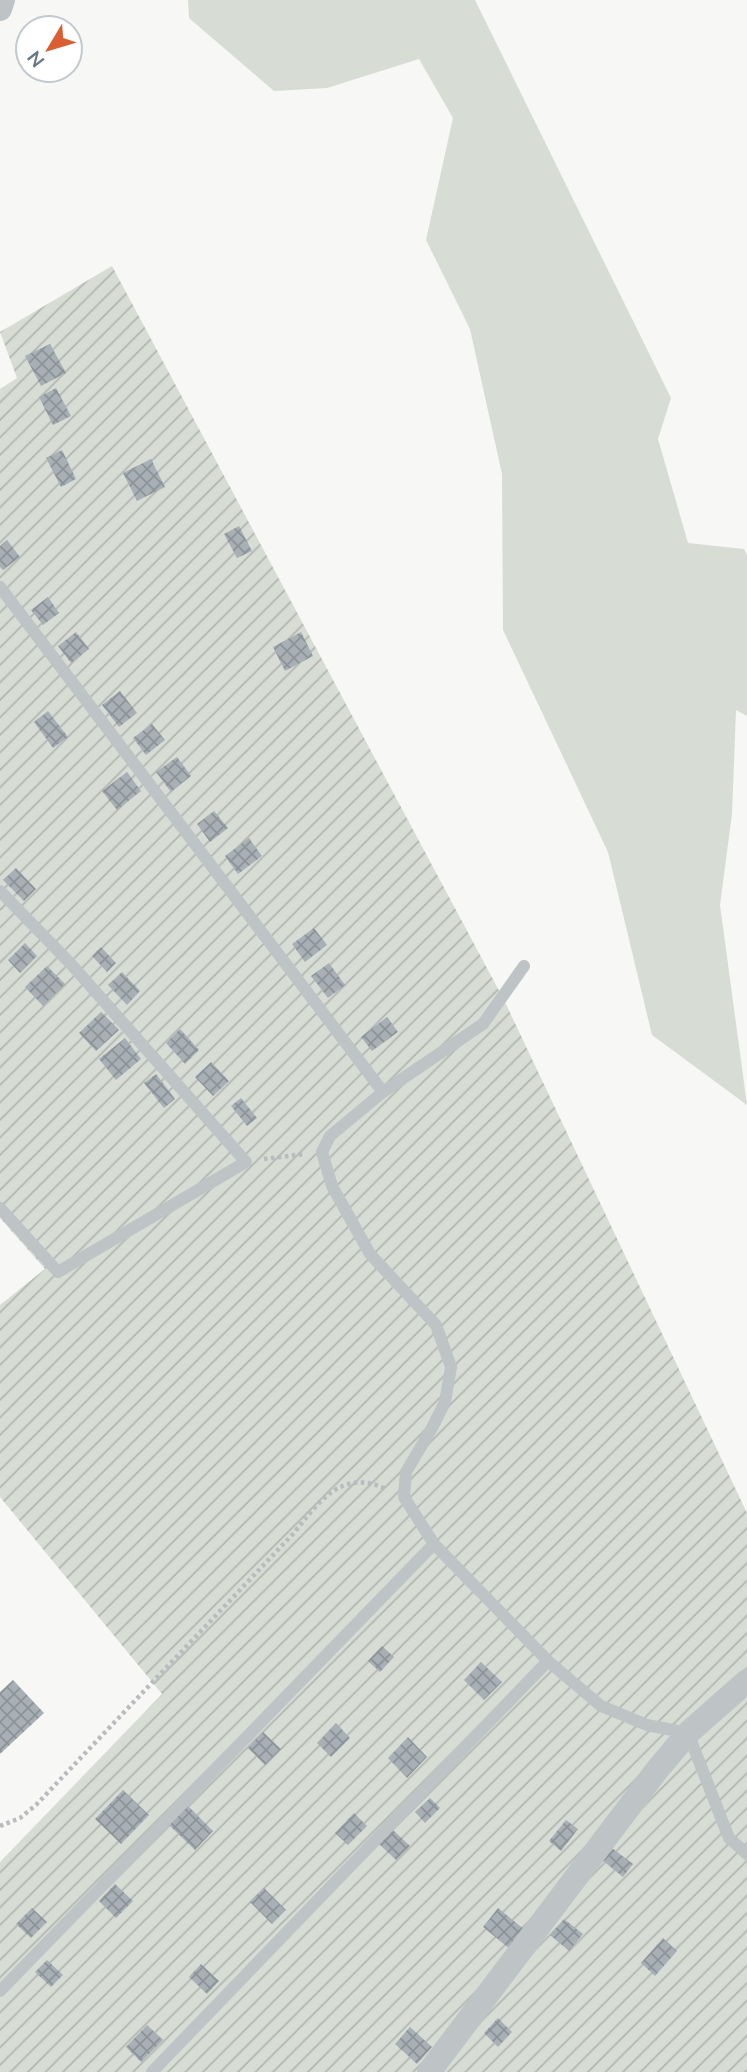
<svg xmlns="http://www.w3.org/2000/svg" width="747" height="2072" font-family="Mulish,sans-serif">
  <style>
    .green { fill: #d7dcd4 }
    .garden { fill: url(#garden-furrows) }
    .building { fill: url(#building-cross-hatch) }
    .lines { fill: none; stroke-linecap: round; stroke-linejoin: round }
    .path { stroke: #b9bcbe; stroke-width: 4.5; stroke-dasharray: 3.5 3.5; stroke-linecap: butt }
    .lane { stroke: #bec3c6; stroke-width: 12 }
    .street { stroke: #bec3c6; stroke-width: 24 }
  </style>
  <defs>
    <pattern id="garden-furrows" width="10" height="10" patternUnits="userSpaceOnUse" patternTransform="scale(1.75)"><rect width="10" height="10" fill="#d7dcd4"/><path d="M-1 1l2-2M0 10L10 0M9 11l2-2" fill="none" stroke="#b2b7b2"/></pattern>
    <pattern id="building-cross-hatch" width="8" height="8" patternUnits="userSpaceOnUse" patternTransform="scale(1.75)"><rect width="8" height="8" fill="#a8b0b5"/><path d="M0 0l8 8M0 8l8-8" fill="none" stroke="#8d9499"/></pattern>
  </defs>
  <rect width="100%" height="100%" fill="#f7f7f5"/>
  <polygon class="green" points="188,0 475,0 671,398 658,439 688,543 744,549 747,555 747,716 736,710 732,814 720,905 747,1105 652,1035 608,852 503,630 502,474 470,329 426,240 453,118 419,59 327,88 274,91 189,18"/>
  <polygon class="garden" points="112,266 504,1000 747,1513 747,2072 0,2072 0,1862 162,1694 0,1497 0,1305 45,1269 0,1218 0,389 17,378 0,332"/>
  <g class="building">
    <polygon points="50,344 66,373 41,386 25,356"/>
    <polygon points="56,388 71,416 53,425 39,397"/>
    <polygon points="62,450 76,479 61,487 46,458"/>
    <polygon points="151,459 165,487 137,501 123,473"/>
    <polygon points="239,526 252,551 237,558 224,534"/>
    <polygon points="7,540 20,557 3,570 0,567 0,546"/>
    <polygon points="48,597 59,613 43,625 31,610"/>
    <polygon points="76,632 89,649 71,663 58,646"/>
    <polygon points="301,632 313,656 285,671 273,647"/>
    <polygon points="120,691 137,713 119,727 102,705"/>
    <polygon points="48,711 68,737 53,748 34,722"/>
    <polygon points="152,724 165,740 146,755 133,738"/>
    <polygon points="177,757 191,776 171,792 156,772"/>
    <polygon points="127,772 141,791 117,810 102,791"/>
    <polygon points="214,811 228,828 210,842 197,824"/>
    <polygon points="249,838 262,856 238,874 225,856"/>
    <polygon points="16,868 36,889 24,901 3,880"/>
    <polygon points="314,928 327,945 305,962 292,944"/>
    <polygon points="25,943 37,956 20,973 8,960"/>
    <polygon points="101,947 116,963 107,972 92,956"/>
    <polygon points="329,963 345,985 328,998 311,976"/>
    <polygon points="47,966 65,984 43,1006 25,987"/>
    <polygon points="122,972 140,991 127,1005 108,985"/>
    <polygon points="101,1012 119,1030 96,1051 79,1033"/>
    <polygon points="387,1017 398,1032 372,1051 361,1037"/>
    <polygon points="180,1029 199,1050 185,1064 166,1043"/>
    <polygon points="125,1038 141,1059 116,1080 99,1059"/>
    <polygon points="211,1062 229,1081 213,1096 195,1077"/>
    <polygon points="156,1074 175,1099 164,1108 144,1083"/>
    <polygon points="241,1098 257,1118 247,1126 231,1106"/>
    <polygon points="382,1646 394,1657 380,1672 368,1661"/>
    <polygon points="481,1662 502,1682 484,1700 464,1680"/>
    <polygon points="13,1680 44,1713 0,1754 0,1692"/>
    <polygon points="336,1723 350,1738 331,1757 317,1743"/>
    <polygon points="263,1732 281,1749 265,1765 248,1748"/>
    <polygon points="408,1737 427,1757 407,1778 388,1758"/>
    <polygon points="123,1790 149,1815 121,1844 95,1819"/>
    <polygon points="430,1798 440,1808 425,1823 415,1812"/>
    <polygon points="188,1806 213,1831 195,1850 169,1825"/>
    <polygon points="354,1813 367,1826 348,1845 335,1833"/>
    <polygon points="566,1820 578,1829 561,1851 549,1841"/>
    <polygon points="393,1830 410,1846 396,1860 379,1844"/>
    <polygon points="612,1848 633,1864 623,1877 602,1860"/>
    <polygon points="115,1884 133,1901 116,1918 99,1901"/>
    <polygon points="264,1888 286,1910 272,1924 250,1902"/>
    <polygon points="32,1908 47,1922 31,1938 16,1924"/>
    <polygon points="498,1908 525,1930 510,1949 483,1927"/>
    <polygon points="564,1919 583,1934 569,1951 550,1935"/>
    <polygon points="663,1938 677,1951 655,1976 641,1963"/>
    <polygon points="47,1960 63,1975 51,1987 35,1972"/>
    <polygon points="201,1964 219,1981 207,1994 189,1977"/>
    <polygon points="498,2018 512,2032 498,2047 484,2033"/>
    <polygon points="147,2025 163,2040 141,2062 126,2047"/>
    <polygon points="410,2027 432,2047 417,2064 395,2044"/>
  </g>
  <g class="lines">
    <g class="path">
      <polyline points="264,1159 304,1154"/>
      <path d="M 0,1826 L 20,1818 L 36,1805 L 293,1534 C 319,1502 341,1468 386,1489"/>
    </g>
    <g class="lane">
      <polyline points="0,587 383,1092 330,1136 322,1152 332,1186 370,1254 436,1325 451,1367 445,1402 432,1428 406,1472 404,1497 434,1544 548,1661 601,1706 647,1725 688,1733 729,1838 747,1854"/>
      <polyline points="0,891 71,964 246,1162 58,1272 0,1208"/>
      <polyline points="383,1092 483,1024 524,966"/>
      <polyline points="0,1991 434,1544"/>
      <polyline points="152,2072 548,1661"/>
    </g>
    <g class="street">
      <polyline points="0,9 3,0"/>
      <polyline points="429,2072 657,1770 688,1733 747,1681"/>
    </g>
  </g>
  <g transform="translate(49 49) rotate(232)"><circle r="33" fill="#ffffff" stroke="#c3c9ce" stroke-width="2"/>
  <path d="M0-5L12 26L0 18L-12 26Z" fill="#d95e33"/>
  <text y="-10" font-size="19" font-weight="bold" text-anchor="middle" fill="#687784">N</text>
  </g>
</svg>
